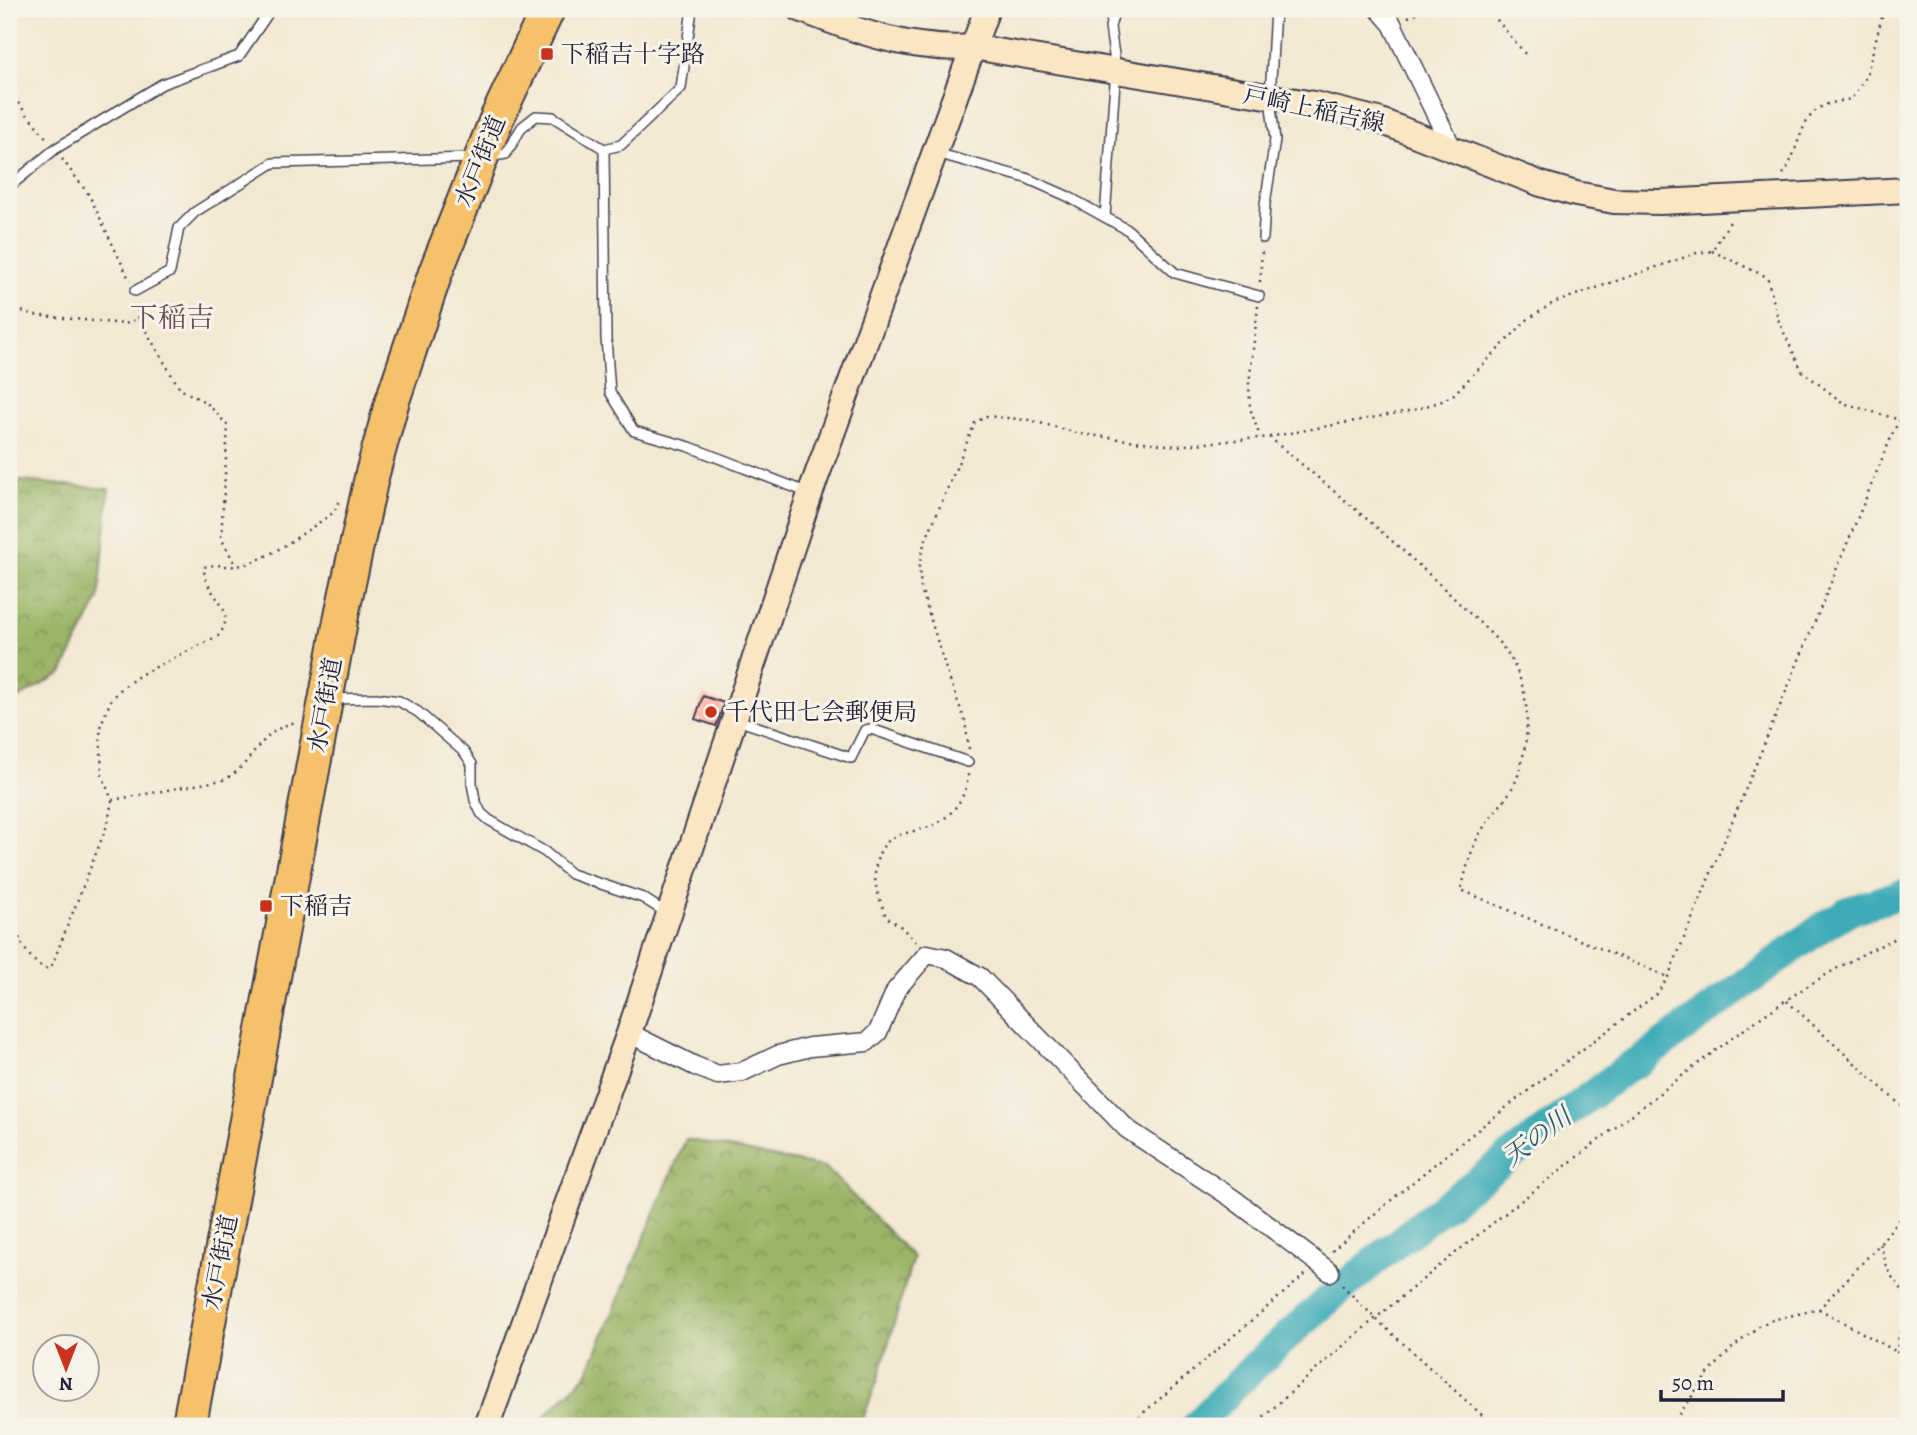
<svg xmlns="http://www.w3.org/2000/svg" width="1917" height="1435" font-family="Alegreya,'Noto Serif JP',serif">
  <style>
    .forest { fill: url(#forest-crowns); stroke: #5e6c51; stroke-width: 2 }
    .lines { fill: none; stroke-linecap: round; stroke-linejoin: round }
    .river { stroke: #3cacb8; stroke-width: 30 }
    .building { fill: #ffa99d }
    .lane-casing { stroke: #414052; stroke-width: 12 }
    .street-casing { stroke: #414052; stroke-width: 21 }
    .secondary-casing { stroke: #414052; stroke-width: 28 }
    .highway-casing { stroke: #414052; stroke-width: 37 }
    .path { stroke: #414052; stroke-width: 2.5; stroke-dasharray: 2 5; stroke-linecap: butt }
    .lane { stroke: #fff; stroke-width: 9 }
    .street { stroke: #fff; stroke-width: 18 }
    .secondary { stroke: #fbe6c4; stroke-width: 24 }
    .highway { stroke: #f5c16b; stroke-width: 33 }
    .poi-dot { fill: #c8321e; stroke: #f7f3e8; stroke-width: 2.5 }
    .labels { text-anchor: middle; dominant-baseline: central; stroke-width: 6; stroke-linejoin: round; paint-order: stroke }
    .poi-label { font-size: 24px; fill: #22223b; stroke: #f7f3e8; text-anchor: start }
    .street-label { font-size: 24px; fill: #22223b; stroke: #f7f3e8 }
    .water-label { font-size: 26px; font-style: italic; fill: #2c596d; stroke: #f7f3e8 }
    .quarter-label { font-size: 28px; fill: #6f515d; stroke: #f7f3e8 }
  </style>
  <defs>
    <pattern id="forest-crowns" width="20" height="18" patternUnits="userSpaceOnUse" patternTransform="scale(1.75)"><rect width="20" height="18" fill="#9bb567"/><path d="M2 6a3 3 0 1 1 6 0M12 15a3 3 0 1 1 6 0" fill="none" stroke="#7e9356"/></pattern>
  </defs>
  <rect width="100%" height="100%" fill="#f7f3e8"/>
  <filter id="ink" filterUnits="userSpaceOnUse"><feTurbulence type="fractalNoise" baseFrequency=".0143" numOctaves="2"/><feDisplacementMap in="SourceGraphic" scale="14" xChannelSelector="R" yChannelSelector="G"/><feConvolveMatrix kernelMatrix="1 2 1 2 8 2 1 2 1" color-interpolation-filters="sRGB"/></filter>
  <filter id="wash" filterUnits="userSpaceOnUse"><feTurbulence type="fractalNoise" baseFrequency=".00686" numOctaves="4" result="noise"/><feDisplacementMap in="SourceGraphic" scale="28" xChannelSelector="R" yChannelSelector="G"/><feGaussianBlur stdDeviation="1.57" result="paint"/><feColorMatrix in="noise" values="0 0 0 0 0 0 0 0 0 0 0 0 0 0 0 0 0 1.4 0 .05"/><feComposite in="paint" operator="in"/></filter>
  <g filter="url(#wash)">
    <rect width="100%" height="100%" fill="#f3e8d1"/>
    <g class="forest">
      <polygon points="9,480 109,489 99,598 62,673 9,703"/>
      <polygon points="686,1139 826,1168 913,1257 878,1379 860,1426 535,1426 587,1374"/>
    </g>
    <g class="lines">
      <path class="river" d="M 1196,1426 C 1325,1287 1481,1179 1631,1065 L 1634,1065 L 1821,928 L 1848,911 L 1908,892"/>
    </g>
    <g id="blocks">
      <polygon class="building" points="703,696 724,703 716,726 695,719"/>
    </g>
  </g>
  <g filter="url(#ink)">
    <use href="#blocks" fill-opacity="0" stroke="#414052" stroke-width="2"/>
    <g class="lines">
      <g class="lane-casing">
        <g id="lane">
          <polyline points="850,24 855,9"/>
          <polyline points="604,149 606,338 610,392 634,431 690,447 809,493"/>
          <polyline points="936,153 1026,178 1067,196 1128,230 1175,273 1259,296"/>
          <polyline points="488,157 506,154 522,127 536,116 553,117 604,149 621,145 681,88 692,9"/>
          <polyline points="9,187 55,149 162,84 239,56 271,9"/>
          <polyline points="1105,217 1116,69 1110,27 1115,9"/>
          <polyline points="1263,238 1265,204 1275,140 1270,98 1275,9"/>
          <polyline points="135,291 170,272 179,228 195,212 273,163 474,158"/>
          <polyline points="332,699 377,698 399,701 418,712 464,752 472,764 472,783 475,800 481,813 489,820 545,852 571,874 643,898 668,914"/>
          <polyline points="737,720 851,758 865,730 871,729 968,762"/>
        </g>
      </g>
      <g class="street-casing">
        <g id="street">
          <polyline points="1379,9 1392,24 1452,148"/>
          <polyline points="629,1033 695,1066 718,1075 742,1072 778,1055 810,1047 867,1042 878,1032 896,990 927,954 946,958 980,977 1127,1129 1232,1198 1330,1272"/>
        </g>
      </g>
      <g class="secondary-casing">
        <g id="secondary">
          <path d="M 800,9 C 855,31 914,52 973,47 L 1314,104 L 1378,120 L 1541,184 L 1576,194 L 1614,201 L 1660,202 L 1908,190"/>
          <polyline points="487,1426 629,1033 810,494 987,9"/>
        </g>
      </g>
      <g class="highway-casing">
        <polyline id="highway" points="189,1426 342,613 372,475 392,402 436,271 497,118 548,9"/>
      </g>
      <g class="path">
        <polyline points="1488,9 1526,55"/>
        <polyline points="1408,17 1427,9"/>
        <polyline points="9,92 48,140"/>
        <polyline points="62,159 89,195 130,281"/>
        <path d="M 1783,174 C 1799,154 1798,118 1823,106 C 1832,102 1842,101 1851,99 L 1866,77 L 1884,9"/>
        <polyline points="1712,251 1767,277 1779,322 1802,371 1843,403 1900,420"/>
        <polyline points="1260,282 1262,251"/>
        <polyline points="9,306 32,315 125,324 138,319 137,304"/>
        <polyline points="1258,306 1249,384 1250,408 1260,437"/>
        <polyline points="139,319 180,389 207,403 228,426 221,538 236,566"/>
        <path d="M 1269,437 C 1334,491 1400,545 1461,605 C 1480,624 1505,643 1516,669 C 1531,701 1529,739 1519,772 C 1512,797 1491,813 1479,835 C 1470,851 1466,872 1461,890 L 1668,977"/>
        <polyline points="969,749 965,721 946,669 921,588 919,567 924,544 975,423 986,416 1029,420 1081,434 1175,446 1269,437 1414,410 1442,401 1454,394 1527,320 1553,303 1697,253 1712,251 1731,220"/>
        <path d="M 112,800 L 223,780 C 253,767 257,730 297,722"/>
        <path d="M 9,911 C 18,934 23,956 45,969 L 52,965 L 108,823 L 112,800 L 102,775 L 100,727 L 111,700 L 122,688 L 140,675 L 218,636 C 241,608 203,596 204,567 C 218,563 224,567 236,566 C 266,563 308,529 333,513 L 340,501"/>
        <path d="M 916,942 L 899,925 L 886,917 C 883,907 878,896 876,886 C 873,870 877,846 893,838 C 904,832 917,831 929,827 C 951,819 968,796 968,773"/>
        <polyline points="1787,1001 1908,1112"/>
        <polyline points="1880,1244 1889,1273 1908,1297"/>
        <path d="M 1332,1251 C 1436,1159 1546,1076 1657,994 L 1668,977 L 1894,430 L 1900,420 L 1908,420"/>
        <polyline points="1342,1285 1375,1318 1494,1426"/>
        <polyline points="1819,1309 1897,1352"/>
        <polyline points="1908,1319 1899,1335 1897,1352 1908,1358"/>
        <polyline points="1128,1426 1306,1274"/>
        <path d="M 1253,1426 C 1294,1390 1334,1353 1376,1318 C 1460,1248 1547,1180 1634,1113 C 1720,1047 1808,975 1908,933"/>
        <polyline points="1671,1426 1707,1375 1731,1349 1759,1326 1772,1320 1819,1309 1880,1244 1908,1207"/>
      </g>
      <use href="#lane" class="lane"/>
      <use href="#street" class="street"/>
      <use href="#secondary" class="secondary"/>
      <use href="#highway" class="highway"/>
    </g>
  </g>
  <g class="poi-dot">
    <rect x="540" y="47" width="14" height="14" rx="3.5"/>
    <circle cx="711" cy="712" r="7"/>
    <rect x="259" y="899" width="14" height="14" rx="3.5"/>
  </g>
  <g class="labels">
    <g class="poi-label">
      <text x="561" y="54">下稲吉十字路</text>
      <text x="725" y="712">千代田七会郵便局</text>
      <text x="280" y="906">下稲吉</text>
    </g>
    <g class="street-label">
      <text transform="translate(1314 109) rotate(12)">戸崎上稲吉線</text>
      <text transform="translate(480 161) rotate(-68)">水戸街道</text>
      <text transform="translate(325 705) rotate(-80)">水戸街道</text>
      <text transform="translate(220 1262) rotate(-79)">水戸街道</text>
    </g>
    <g class="water-label">
      <text transform="translate(1537 1137) rotate(-37)">天の川</text>
    </g>
    <g class="quarter-label">
      <text x="172" y="318">下稲吉</text>
    </g>
  </g>
  <rect width="1917" height="1435" fill="none" stroke="#f7f3e8" stroke-width="35"/>
  <g transform="translate(66 1368) rotate(180)"><circle r="33" fill="#f7f3e8" stroke="#a29fa3" stroke-width="2"/>
  <path d="M0-5L12 26L0 18L-12 26Z" fill="#c8321e"/>
  <text y="-10" font-size="19" font-weight="bold" text-anchor="middle" fill="#22223b">N</text>
  </g>
  <path d="M1661 1390v10h122v-10" fill="none" stroke="#22223b" stroke-width="3.5"/>
  <text x="1672" y="1390" font-size="21" fill="#22223b" stroke="#f7f3e8" stroke-width="5" paint-order="stroke">50 m</text>
</svg>
